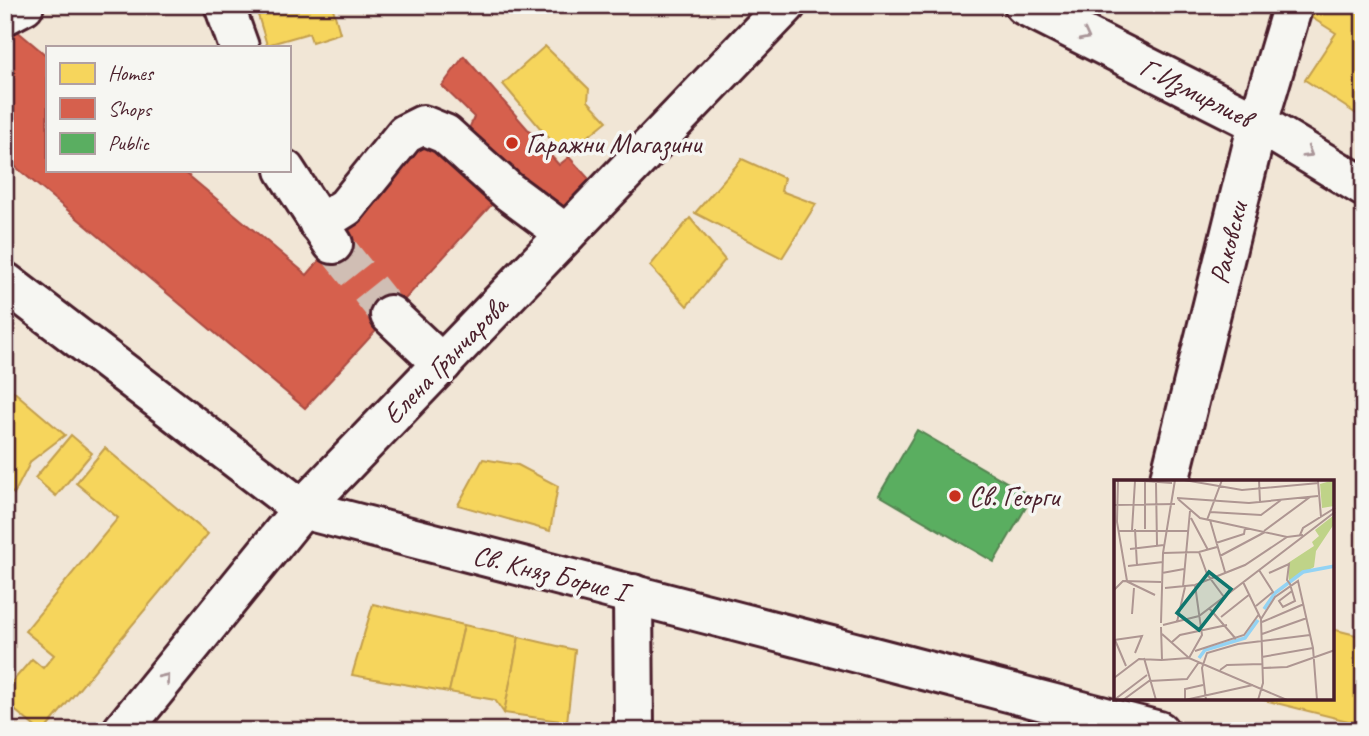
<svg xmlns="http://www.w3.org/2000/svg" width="1369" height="736" font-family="Caveat,sans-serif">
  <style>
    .homes { fill: #f6d55c; stroke: #c29e4d; stroke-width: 2 }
    .shops { fill: #d6604d; stroke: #ac4c43; stroke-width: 2 }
    .public { fill: #5aae61; stroke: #558351; stroke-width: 2 }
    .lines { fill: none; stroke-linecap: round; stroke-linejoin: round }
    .minor-tunnel { stroke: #d0beb4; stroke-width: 38; stroke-dasharray: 38 19; stroke-linecap: butt }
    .minor-casing { stroke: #4a1f2b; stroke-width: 44 }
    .minor { stroke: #f6f6f2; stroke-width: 38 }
    .oneway { stroke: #a99598 }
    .poi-dot { fill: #c8321e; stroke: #f6f6f2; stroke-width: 2.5 }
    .labels { text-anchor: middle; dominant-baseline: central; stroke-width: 7; stroke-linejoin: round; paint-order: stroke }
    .street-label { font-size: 28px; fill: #4a1f2b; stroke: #f6f6f2 }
    .poi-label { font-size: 28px; fill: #4a1f2b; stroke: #f6f6f2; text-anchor: start }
    .inset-river { fill: none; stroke: #93d3f4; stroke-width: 3.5 }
    .inset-road { fill: none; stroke: #ae9692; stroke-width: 2 }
    .view { fill: #0f766e; fill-opacity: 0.15; stroke: #0f766e; stroke-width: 3.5 }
    .inset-edge { fill: none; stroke: #4a1f2b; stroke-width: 3.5 }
  </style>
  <rect width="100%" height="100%" fill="#f1e6d6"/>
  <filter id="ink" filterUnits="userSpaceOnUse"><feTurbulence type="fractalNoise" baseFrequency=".0143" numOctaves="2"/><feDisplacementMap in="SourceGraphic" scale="14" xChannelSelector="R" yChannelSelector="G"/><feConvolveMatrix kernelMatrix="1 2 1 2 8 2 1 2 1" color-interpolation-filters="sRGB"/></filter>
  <g filter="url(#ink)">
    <g class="homes">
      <polygon points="255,5 332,5 340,33 312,42 309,33 267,45"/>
      <polygon points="1316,5 1364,5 1364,119 1305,80 1336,33 1309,16"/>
      <polygon points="545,46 589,89 588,101 607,121 580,143 557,148 503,84"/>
      <polygon points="742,159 784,178 781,191 816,204 782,258 695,213"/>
      <polygon points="690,218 725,260 687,306 650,266"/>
      <polygon points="5,384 65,435 31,461 14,494 5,487"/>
      <polygon points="71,435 92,453 56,496 35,478"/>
      <polygon points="105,448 208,534 44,731 40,731 5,702 5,690 32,659 43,668 54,655 25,631 118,518 76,483"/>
      <polygon points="483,459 518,465 558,486 550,531 458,505"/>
      <polygon points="373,604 464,625 449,692 352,675"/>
      <polygon points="464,625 519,637 504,713 495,700 449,692"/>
      <polygon points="1332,629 1364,637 1364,725 1260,699 1332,699"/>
      <polygon points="519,637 575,650 567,722 504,713"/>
    </g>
    <g class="shops">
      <polygon points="16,30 47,56 47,170 182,170 307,275 424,137 495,201 305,408 5,158 5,41"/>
      <polygon points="464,56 559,165 569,157 590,180 560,214 469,129 474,117 442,86"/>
    </g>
    <polygon class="public" points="917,430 1032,497 994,562 879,495"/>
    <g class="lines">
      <polyline class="minor-tunnel" points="333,244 390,315"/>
      <g class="minor-casing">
        <g id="minor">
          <polyline points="224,5 239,47"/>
          <polyline points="1024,5 1258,123 1364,187"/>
          <polyline points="5,15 24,5"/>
          <polyline points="285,170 333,244"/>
          <polyline points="319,224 346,207 405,134 423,125 445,134 508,191 566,234"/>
          <polyline points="5,282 302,509 1159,731"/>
          <polyline points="390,315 442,364"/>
          <polyline points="1169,482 1258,123 1293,5"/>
          <polyline points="633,594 634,731"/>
          <polyline points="122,731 302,509 786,5"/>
        </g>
      </g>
      <use href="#minor" class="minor"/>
    </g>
    <defs><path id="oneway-chevron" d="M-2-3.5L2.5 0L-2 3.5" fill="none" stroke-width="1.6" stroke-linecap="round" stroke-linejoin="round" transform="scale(1.75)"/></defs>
    <g class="oneway">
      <use href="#oneway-chevron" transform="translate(1085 36) rotate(27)"/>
      <use href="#oneway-chevron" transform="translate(1308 153) rotate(31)"/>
      <use href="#oneway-chevron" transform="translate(165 678) rotate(-51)"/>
    </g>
  </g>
  <g class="poi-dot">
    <circle cx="512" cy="143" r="7"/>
    <circle cx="955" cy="496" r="7"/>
  </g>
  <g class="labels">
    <g class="street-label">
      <text transform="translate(1196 92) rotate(27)">Г.Измирлиев</text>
      <text transform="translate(1228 243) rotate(-76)">Раковски</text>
      <text transform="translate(445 360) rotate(-46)">Елена Грънчарова</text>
      <text transform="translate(550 573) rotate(14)">Св. Княз Борис I</text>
    </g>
    <g class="poi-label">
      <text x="526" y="143">Гаражни Магазини</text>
      <text x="969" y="496">Св. Георги</text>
    </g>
  </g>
  <g transform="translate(1114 480)">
    <rect width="220" height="220" fill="#f1e6d6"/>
    <path d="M 220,0 L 220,26 L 208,28 L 206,4 ZM 220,35 L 220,44 L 202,71 L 200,87 L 175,102 L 174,83 L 200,66 L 198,62 L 205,56 L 201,50 Z" fill="#bfd388"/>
    <path class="inset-river" d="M 150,129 L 161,113 L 189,92 L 221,86M 85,178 L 91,170 L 131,158 L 144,140"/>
    <path class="inset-road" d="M 4,0 L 3,42 L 13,101M 17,0 L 58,3M 70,0 L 128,10 L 205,3M 145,0 L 146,22M 204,1 L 207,37M 42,3 L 43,65M 63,18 L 135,23 L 204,16M 64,19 L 86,38 L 173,57 L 189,55M 0,25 L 61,24M 96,32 L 147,35 L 167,20M 77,38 L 94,70M 93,40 L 108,0M 96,40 L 111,92M 21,49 L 23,86M 31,49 L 31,2M 18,50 L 21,1M 5,51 L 74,51M 150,51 L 196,17M 186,55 L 189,48 L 221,28M 102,63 L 130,54 L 131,48M 16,69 L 50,65M 85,72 L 93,94 L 110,117M 49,73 L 85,72 L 103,67M 106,76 L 151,52M 14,86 L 49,82M 48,93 L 70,89M 155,93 L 175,84 L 173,100 L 176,104 L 178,111 L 181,121 L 169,127 L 165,121 L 178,111M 12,101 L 41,115M 129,102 L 147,139 L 149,203 L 144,220M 69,107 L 76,31M 51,108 L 81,105 L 131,85 L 173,57M 0,110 L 9,101 L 47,102M 142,126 L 159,112 L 145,90M 95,128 L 122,159M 18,134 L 20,108M 107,137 L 136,114M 147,139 L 161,117 L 184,101 L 199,168 L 203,220M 63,142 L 71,107M 148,142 L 190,124M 47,143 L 49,73 L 61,0M 49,145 L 85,136 L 221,32M 47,147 L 48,180 L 75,178 L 173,220M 48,154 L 75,178 L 88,155 L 81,105M 148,154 L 193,138M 0,160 L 28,156 L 21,173M 1,160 L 12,186M 58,162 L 66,155 L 113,145M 81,171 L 130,155 L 145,134M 148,177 L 199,168M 30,178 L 42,220M 149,188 L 173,187 L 221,170M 106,190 L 113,185 L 148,184M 0,198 L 25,179 L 48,180M 0,220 L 33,195M 9,220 L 35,201 L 73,199 L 85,182M 71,220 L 139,205M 71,220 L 71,209 L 89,205M 92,220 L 88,188 L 93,173 L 124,164 L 196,155"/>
    <path class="view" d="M 95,92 L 117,109 L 85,150 L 63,133 Z"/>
    <rect width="220" height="220" class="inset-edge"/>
  </g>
  <rect width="1369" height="736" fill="none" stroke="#f6f6f2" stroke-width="28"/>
  <rect x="14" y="14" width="1341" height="708" fill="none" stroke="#4a1f2b" stroke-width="2.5" filter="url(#ink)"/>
  <rect x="46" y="46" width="245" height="126" fill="#f6f6f2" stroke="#b1a0a2" stroke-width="2"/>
  <rect x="60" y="63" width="35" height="21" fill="#f6d55c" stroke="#b1a0a2" stroke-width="2"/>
  <text x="108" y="80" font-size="21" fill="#4a1f2b">Homes</text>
  <rect x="60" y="98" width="35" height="21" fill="#d6604d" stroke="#b1a0a2" stroke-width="2"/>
  <text x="108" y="116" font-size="21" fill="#4a1f2b">Shops</text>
  <rect x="60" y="133" width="35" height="21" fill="#5aae61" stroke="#b1a0a2" stroke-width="2"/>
  <text x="108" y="150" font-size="21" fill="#4a1f2b">Public</text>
</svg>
